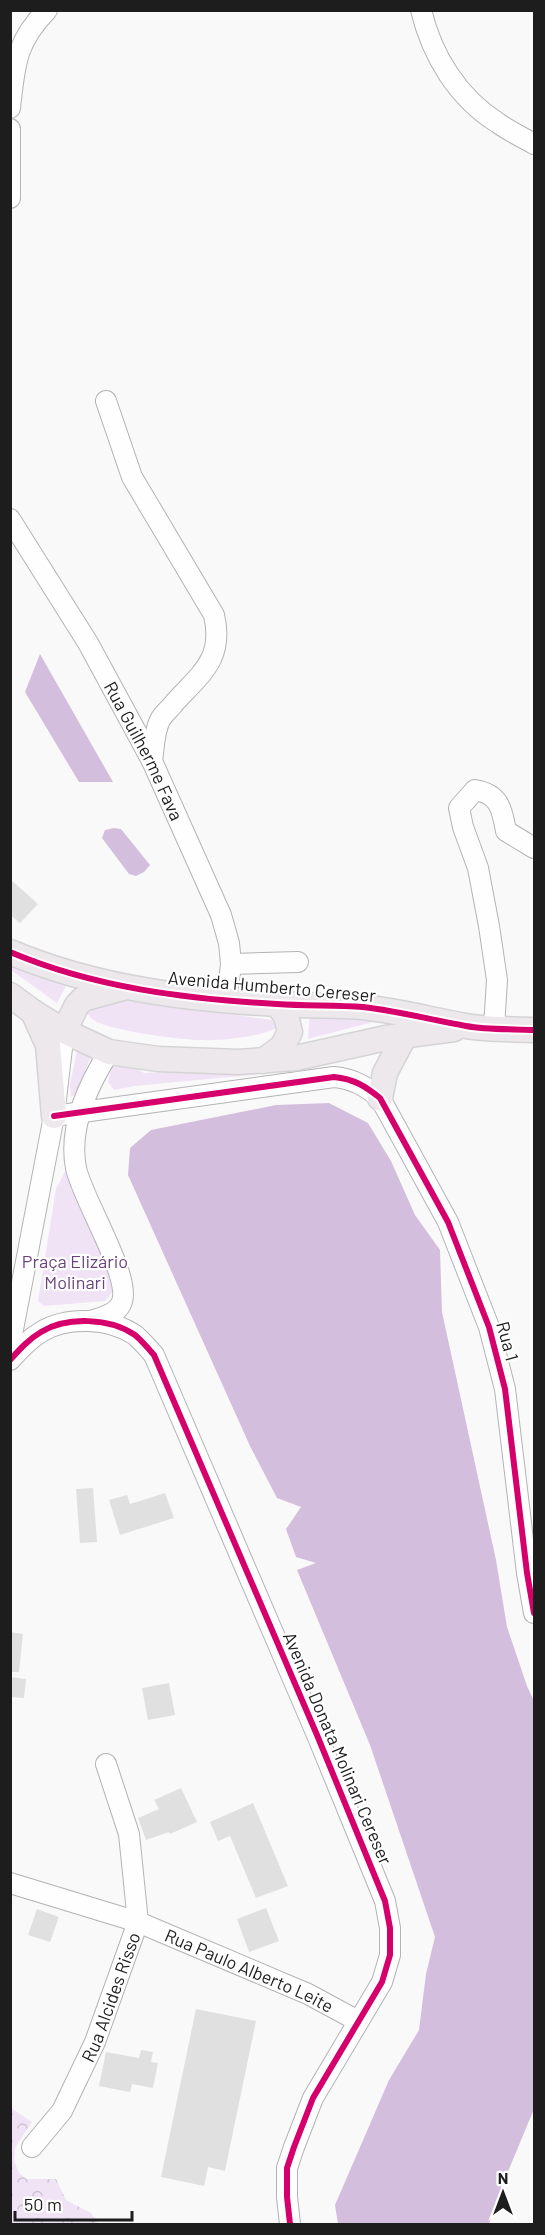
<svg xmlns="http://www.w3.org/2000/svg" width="545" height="2235" font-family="Barlow,sans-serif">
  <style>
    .green { fill: #f0e3f6 }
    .forest { fill: url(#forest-crowns) }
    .water { fill: #d4bedd }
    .building { fill: #e1e0e1 }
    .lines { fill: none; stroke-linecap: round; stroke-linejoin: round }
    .minor-casing { stroke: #b4b3b4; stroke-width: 22 }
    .major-casing { stroke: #d5d4d5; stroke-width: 27 }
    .minor { stroke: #fefefe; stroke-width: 20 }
    .major { stroke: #ece8ec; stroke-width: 24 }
    .cycleway-casing { stroke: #fff; stroke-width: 10 }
    .cycleway { stroke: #d6006c; stroke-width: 6 }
    .labels { text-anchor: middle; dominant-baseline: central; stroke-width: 4.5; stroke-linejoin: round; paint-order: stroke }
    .street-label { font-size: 18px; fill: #1e1d1e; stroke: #fff }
    .park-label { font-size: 18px; fill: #6b437c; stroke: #fff }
  </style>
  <defs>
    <pattern id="forest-crowns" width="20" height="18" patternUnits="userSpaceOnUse" patternTransform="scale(1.5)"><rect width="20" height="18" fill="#f0e3f6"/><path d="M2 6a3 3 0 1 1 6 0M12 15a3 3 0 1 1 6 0" fill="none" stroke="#cdc2d2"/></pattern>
  </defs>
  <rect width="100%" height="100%" fill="#faf9fa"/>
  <g class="green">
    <polygon points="11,957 69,980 57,1003 11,970"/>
    <path d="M 99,997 L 272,1020 L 277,1028 C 257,1037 223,1041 200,1040 C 181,1040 105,1030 92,1019 C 90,1017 88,1014 87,1012 Z"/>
    <polygon points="310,1011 404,1014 308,1039"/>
    <polygon points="79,1042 93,1050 77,1094 71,1097 70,1084"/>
    <polygon points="126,1062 144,1073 269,1066 271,1073 135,1086 114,1090 108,1082 112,1066"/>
    <polygon points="68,1166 85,1203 115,1289 105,1301 44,1306 38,1301 56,1189"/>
  </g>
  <polygon class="forest" points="10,2107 32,2122 15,2148 14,2161 19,2173 27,2179 56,2179 66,2200 91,2213 98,2224 11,2224"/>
  <g class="water">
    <polygon points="40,654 113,782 79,782 25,692"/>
    <polygon points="114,828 121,829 150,865 144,872 136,876 129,874 102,838 105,830"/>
    <polygon points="329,1103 368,1123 391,1161 415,1215 440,1250 442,1312 496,1560 507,1627 527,1686 534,1701 534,2109 504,2181 489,2224 338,2224 335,2205 389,2080 419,2030 426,1974 435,1937 370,1745 297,1570 316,1563 296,1557 286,1529 301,1507 277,1498 250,1446 128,1175 130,1148 151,1130 276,1105"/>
  </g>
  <g class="building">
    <polygon points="10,879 38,904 20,923 10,915"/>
    <polygon points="93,1488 97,1542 80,1543 76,1489"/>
    <polygon points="165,1493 174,1518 120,1535 109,1500 127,1495 130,1504"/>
    <polygon points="10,1632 23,1634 19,1672 10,1672"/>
    <polygon points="10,1677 26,1679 24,1698 10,1697"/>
    <polygon points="169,1683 175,1715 148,1720 142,1688"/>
    <polygon points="181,1788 197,1822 170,1834 169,1832 146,1840 138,1818 159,1809 154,1800"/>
    <polygon points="253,1803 288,1886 256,1898 230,1836 218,1841 210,1822"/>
    <polygon points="266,1908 279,1941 249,1952 237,1919"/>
    <polygon points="37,1909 59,1917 50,1942 28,1935"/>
    <polygon points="196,2009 256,2021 225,2171 208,2167 204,2186 161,2177"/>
    <polygon points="141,2050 153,2052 151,2062 158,2063 153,2088 132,2084 130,2092 99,2086 106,2052 139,2058"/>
  </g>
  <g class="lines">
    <g class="minor-casing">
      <g id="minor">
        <path d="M 421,10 C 432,56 458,98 498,123 C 509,131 522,137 534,144"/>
        <path d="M 10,108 C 15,65 15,43 47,10"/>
        <polyline points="10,129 10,198"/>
        <path d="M 106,401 L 132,477 L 214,615 C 224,658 202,673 175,702 C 171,708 163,714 160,720 C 154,732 154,748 152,761"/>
        <path id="s1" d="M 10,519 L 88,643 L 152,761 L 221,915 L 229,943 L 231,964 L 229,982 L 224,1000"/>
        <polyline points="231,964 298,962"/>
        <path d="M 494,1028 L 497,980 L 489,926 L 478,868 L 463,827 L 459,808 L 475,790 C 500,794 502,810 506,831 L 534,848"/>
        <path d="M 54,1116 L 334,1077 C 354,1079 365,1086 380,1098 L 448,1222 L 489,1327 L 505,1389 L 527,1573 L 534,1613"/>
        <path d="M 90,1321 C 100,1318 116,1315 121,1304 C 134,1280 82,1199 76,1168 C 68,1127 88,1085 109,1052"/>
        <polyline points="10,1345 54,1116 64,1031"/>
        <path d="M 10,1360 C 20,1349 29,1339 41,1332 C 67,1316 110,1318 135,1335 C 142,1341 148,1348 154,1355 L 317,1735 L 385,1901 L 390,1928 L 390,1955 L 382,1982 L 313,2098 L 294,2147 L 287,2168 L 287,2197 L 290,2224"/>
        <path id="s2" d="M 10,1883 L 138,1922 L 308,1994 L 358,2021"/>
        <path id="s3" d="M 32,2147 L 62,2111 L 95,2042 L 138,1922 L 129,1834 L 106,1764"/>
      </g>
    </g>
    <g class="major-casing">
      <g id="major">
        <path d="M 10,952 C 95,988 187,999 277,1004 C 306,1006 335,1005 363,1007 C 398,1011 432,1020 466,1026 C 488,1030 512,1029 534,1030"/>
        <polyline points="10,995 33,1012 64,1031 109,1052 158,1059 238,1062 296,1058 386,1038 454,1029"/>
        <polyline points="33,1012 48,1045 54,1116"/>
        <polyline points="64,1031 77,1005 83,999 123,988"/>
        <polyline points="263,1061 282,1047 290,1032 286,1016 278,1005"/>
        <polyline points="380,1098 385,1073 405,1035"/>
      </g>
    </g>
    <use href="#minor" class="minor"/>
    <use href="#major" class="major"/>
    <g class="cycleway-casing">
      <g id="cycleway">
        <path d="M 10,952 C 95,988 187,999 277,1004 C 306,1006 335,1005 363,1007 C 398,1011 432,1020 466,1026 C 488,1030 512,1029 534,1030"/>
        <path d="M 54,1116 L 334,1077 C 354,1079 365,1086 380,1098 L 448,1222 L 489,1327 L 505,1389 L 527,1573 L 534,1613"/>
        <path d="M 10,1360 C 20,1349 29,1339 41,1332 C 67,1316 110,1318 135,1335 C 142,1341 148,1348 154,1355 L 317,1735 L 385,1901 L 390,1928 L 390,1955 L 382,1982 L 313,2098 L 294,2147 L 287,2168 L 287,2197 L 290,2224"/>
      </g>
    </g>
    <use href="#cycleway" class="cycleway"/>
  </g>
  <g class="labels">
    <g class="street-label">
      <text stroke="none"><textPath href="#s1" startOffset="268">Rua Guilherme Fava</textPath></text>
      <text transform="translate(272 986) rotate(5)">Avenida Humberto Cereser</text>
      <text transform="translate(508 1341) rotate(75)">Rua 1</text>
      <text transform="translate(338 1748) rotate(67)">Avenida Donata Molinari Cereser</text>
      <text stroke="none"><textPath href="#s2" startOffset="255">Rua Paulo Alberto Leite</textPath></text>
      <text stroke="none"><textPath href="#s3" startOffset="171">Rua Alcides Risso</textPath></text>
    </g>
    <g class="park-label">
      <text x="75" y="1261">Praça Elizário<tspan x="75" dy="21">Molinari</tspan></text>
    </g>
  </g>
  <rect width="545" height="2235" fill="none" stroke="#1e1d1e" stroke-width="24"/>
  <g transform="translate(503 2193)" stroke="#ffffff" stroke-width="4.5" paint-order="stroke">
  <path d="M0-4.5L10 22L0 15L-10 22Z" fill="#1e1d1e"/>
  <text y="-9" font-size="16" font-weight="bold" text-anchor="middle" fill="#1e1d1e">N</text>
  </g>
  <path d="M15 2211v9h117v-9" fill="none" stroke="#1e1d1e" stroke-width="3"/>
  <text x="24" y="2211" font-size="18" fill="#1e1d1e" stroke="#ffffff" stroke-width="4.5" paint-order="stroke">50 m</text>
</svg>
